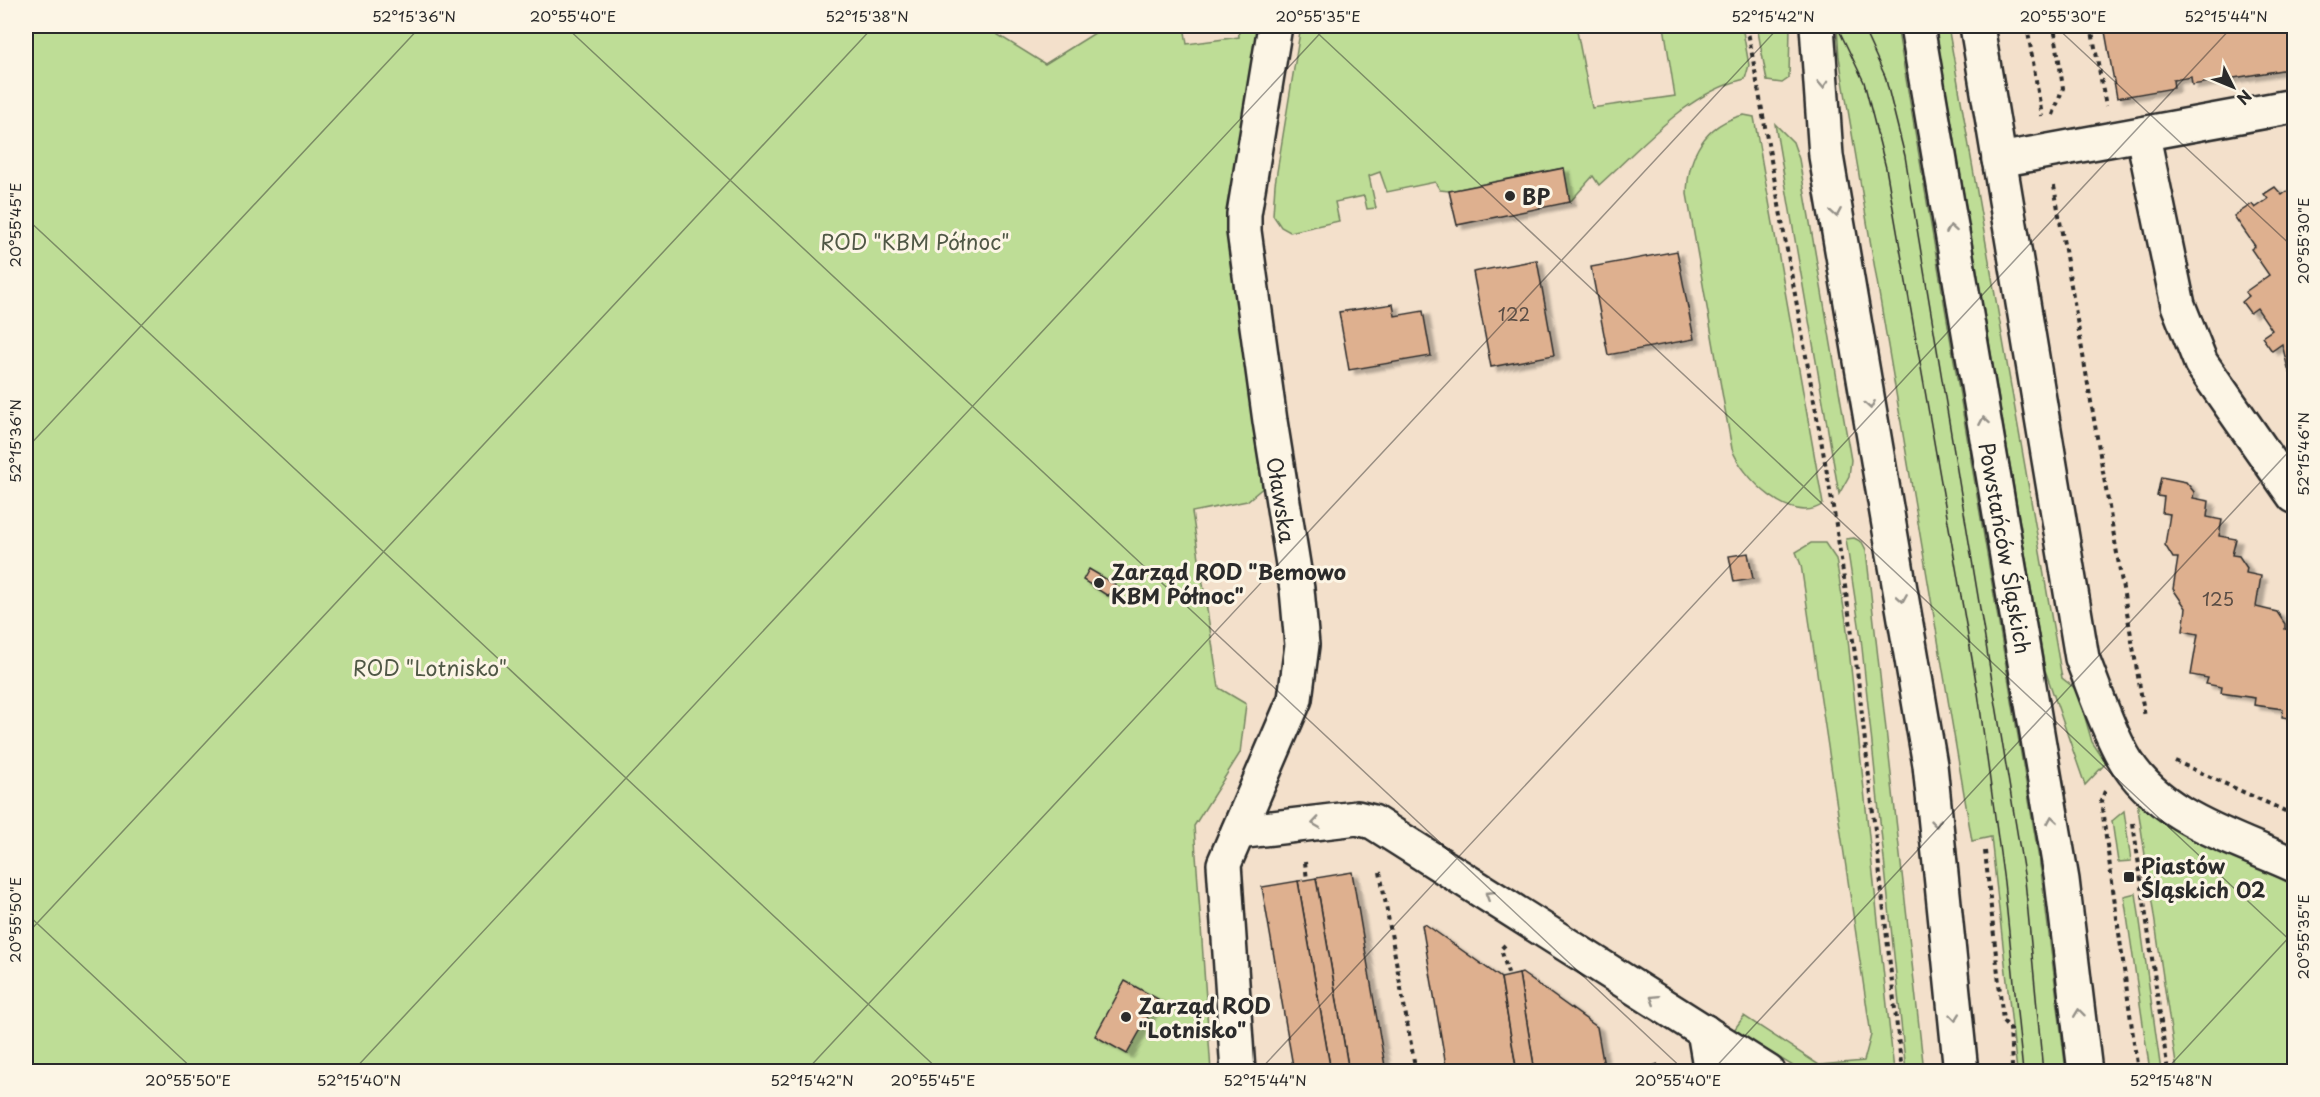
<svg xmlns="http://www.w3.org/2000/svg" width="2320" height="1097" font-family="'Playpen Sans',sans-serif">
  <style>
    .green { fill: #bedd96; stroke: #748460; stroke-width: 1.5 }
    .building { fill: #deb08f; stroke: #2b2b2b; stroke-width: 1.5; filter: url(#shadow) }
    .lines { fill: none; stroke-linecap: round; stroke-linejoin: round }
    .minor-casing { stroke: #2b2b2b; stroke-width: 38 }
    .major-casing { stroke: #2b2b2b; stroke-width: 38 }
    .path { stroke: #2b2b2b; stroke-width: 4; stroke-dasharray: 4.5 4.5; stroke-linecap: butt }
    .minor { stroke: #fcf5e5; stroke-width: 33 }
    .major { stroke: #fcf5e5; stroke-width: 33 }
    .tram { stroke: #2b2b2b; stroke-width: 1.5 }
    .oneway { stroke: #949088 }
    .ticks { fill: none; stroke: #2b2b2b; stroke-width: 1.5; stroke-opacity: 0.45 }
    .poi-dot { fill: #2b2b2b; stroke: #fcf5e5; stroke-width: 2 }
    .labels { text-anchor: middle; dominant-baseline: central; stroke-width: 6; stroke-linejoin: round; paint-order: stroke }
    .number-label { font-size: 18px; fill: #584c44 }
    .poi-label { font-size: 21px; font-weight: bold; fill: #2b2b2b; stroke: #fcf5e5; text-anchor: start }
    .park-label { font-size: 21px; fill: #505846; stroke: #fcf5e5 }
    .street-label { font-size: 21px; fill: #2b2b2b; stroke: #fcf5e5 }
    .neatline { fill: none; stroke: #2b2b2b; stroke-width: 2 }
    .ticks-label { font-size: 15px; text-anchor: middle; fill: #2b2b2b }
  </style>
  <defs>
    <filter id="shadow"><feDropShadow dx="6" dy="4" stdDeviation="1.5" flood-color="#0004"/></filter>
  </defs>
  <rect width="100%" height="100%" fill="#f3e0cb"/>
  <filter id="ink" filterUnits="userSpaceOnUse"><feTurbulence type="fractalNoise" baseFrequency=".0167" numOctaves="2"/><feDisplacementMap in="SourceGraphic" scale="12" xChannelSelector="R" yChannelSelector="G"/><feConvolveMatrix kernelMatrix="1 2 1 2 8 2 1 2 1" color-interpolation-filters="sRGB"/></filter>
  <g filter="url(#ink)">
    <g class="green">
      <polygon points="26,26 984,26 1045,64 1106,26 1184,26 1187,44 1239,37 1238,26 1259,26 1229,235 1235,295 1265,486 1247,501 1192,512 1219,688 1246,704 1240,753 1194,826 1211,1071 26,1071"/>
      <path d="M 1301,26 L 1576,26 L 1592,108 L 1675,96 L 1664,26 L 1742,26 L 1749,65 L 1745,79 C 1686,93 1643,146 1599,185 L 1593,176 L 1570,202 L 1563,168 L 1449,191 L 1440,190 L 1435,182 L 1387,192 L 1380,172 L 1369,176 L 1376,208 L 1367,209 L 1364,196 L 1335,202 L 1339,221 L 1290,232 L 1281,227 L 1273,215 L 1275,184 Z"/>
      <polygon points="1757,26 1790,26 1789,78 1782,83 1767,81"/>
      <polygon points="1837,26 1897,26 2041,871 2066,1071 2017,1071 1991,837 1972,841 1839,57"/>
      <polygon points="1935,26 1948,26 2062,678 2077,690 2092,742 2106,763 2085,785 2045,670"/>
      <path d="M 1744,115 L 1754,117 L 1823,504 C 1792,527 1742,477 1732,449 L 1687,194 C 1688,156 1704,124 1744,115 Z"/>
      <polygon points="1775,124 1793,142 1799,159 1851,460 1849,476 1839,494"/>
      <polygon points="1854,538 1862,542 1866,550 1924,1071 1906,1071 1861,638 1846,539"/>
      <polygon points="1811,543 1825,543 1836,559 1846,621 1894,1071 1801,1071 1734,1030 1744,1016 1819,1065 1864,1061 1871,1035 1801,565 1796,552"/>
      <path d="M 2137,801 C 2182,839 2241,859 2294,883 L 2294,1071 L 2177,1071 Z"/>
      <polygon points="2124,811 2131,861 2118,862 2112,821"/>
      <polygon points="2136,893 2161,1071 2150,1071 2124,896"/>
    </g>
    <g class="building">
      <polygon points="2104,26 2294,26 2294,68 2192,85 2191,77 2173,80 2174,88 2117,98"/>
      <polygon points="1564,168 1570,202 1457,225 1449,191"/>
      <polygon points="2294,186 2294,379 2288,369 2282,344 2272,351 2262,337 2272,330 2257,308 2250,313 2242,302 2249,296 2245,292 2269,275 2251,249 2255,246 2234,216 2252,204 2255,208 2268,199 2264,194 2275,187 2282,195"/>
      <polygon points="1677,251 1694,339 1608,355 1591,267"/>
      <polygon points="1537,260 1554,355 1491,367 1473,272"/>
      <polygon points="1393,304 1395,316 1423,311 1431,356 1349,370 1339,312"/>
      <polygon points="2161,477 2186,482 2194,492 2193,498 2209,501 2207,517 2222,520 2219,536 2236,539 2232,555 2239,556 2247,568 2246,573 2261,576 2256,607 2277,612 2285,624 2285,629 2294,630 2294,719 2282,717 2283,709 2254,705 2255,698 2221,693 2222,687 2206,684 2208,678 2191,675 2198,634 2183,631 2186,608 2173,589 2178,558 2173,558 2165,545 2170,514 2162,513 2164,497 2157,496"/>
      <polygon points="1748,553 1753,579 1734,582 1729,556"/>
      <polygon points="1089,569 1116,585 1108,596 1083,580"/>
      <polygon points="1352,872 1386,1072 1349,1072 1316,878"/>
      <polygon points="1316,878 1349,1072 1331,1072 1298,881"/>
      <polygon points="1298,881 1331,1072 1294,1072 1262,887"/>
      <polygon points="1425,924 1501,978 1517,1072 1447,1072 1422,925"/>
      <polygon points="1522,973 1597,1027 1605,1072 1535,1072 1519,974"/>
      <polygon points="1519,974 1535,1072 1517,1072 1501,978"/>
      <polygon points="1125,981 1158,999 1127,1054 1095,1036"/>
    </g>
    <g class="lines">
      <g class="minor-casing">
        <g id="minor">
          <path d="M 1977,26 L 2082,658 C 2095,690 2106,726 2123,756 C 2157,817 2235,838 2294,865"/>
          <polyline points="2143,136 2178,305 2201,363 2294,496"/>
          <polyline points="1999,160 2294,106"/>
          <polyline points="1238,832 1357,818 1373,822 1768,1072"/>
          <polyline points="1704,1031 1711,1072"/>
          <polyline points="1238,1072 1224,864 1295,699 1302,645 1297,589 1270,421 1244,231 1244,214 1275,26"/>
        </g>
      </g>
      <g class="major-casing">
        <g id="major">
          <polyline points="1817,26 1826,156 1930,765 1961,1072"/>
          <polyline points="1917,26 2062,880 2085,1072"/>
        </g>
      </g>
      <g class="path">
        <polyline points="1747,26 1835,518 1856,661 1902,1072"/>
        <polyline points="2027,26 2042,116"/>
        <polyline points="2091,26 2106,106"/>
        <polyline points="2053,115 2063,88 2054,26"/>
        <polyline points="2054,186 2145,717"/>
        <polyline points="2175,761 2294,815"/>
        <polyline points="2105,791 2101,801 2138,1072"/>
        <polyline points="2133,823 2168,1072"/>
        <polyline points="1985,851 2003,1021 2010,1028 2012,1066 2008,1072"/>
        <polyline points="1305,862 1307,880"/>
        <polyline points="1380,872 1416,1072"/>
        <polyline points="1505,945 1501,949 1509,976"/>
        <polyline points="1637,1072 1659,1065"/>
      </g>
      <use href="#minor" class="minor"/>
      <use href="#major" class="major"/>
      <g class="tram">
        <polyline points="1837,26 1864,82 1886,168 1978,693 2004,882 2023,1072"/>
        <polyline points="1862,26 1885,76 1905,156 2025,880 2043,1072"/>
      </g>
    </g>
    <defs><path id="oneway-chevron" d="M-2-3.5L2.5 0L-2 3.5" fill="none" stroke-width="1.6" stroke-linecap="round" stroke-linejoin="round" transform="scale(1.5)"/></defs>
    <g class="oneway">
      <use href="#oneway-chevron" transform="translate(1823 84) rotate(87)"/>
      <use href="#oneway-chevron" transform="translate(1836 213) rotate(80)"/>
      <use href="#oneway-chevron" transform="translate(1951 229) rotate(-100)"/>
      <use href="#oneway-chevron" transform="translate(1870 405) rotate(80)"/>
      <use href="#oneway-chevron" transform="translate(1984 421) rotate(-100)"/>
      <use href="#oneway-chevron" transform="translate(1902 598) rotate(81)"/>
      <use href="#oneway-chevron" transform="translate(2052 820) rotate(-100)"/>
      <use href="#oneway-chevron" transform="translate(1316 823) rotate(172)"/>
      <use href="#oneway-chevron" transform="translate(1936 823) rotate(84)"/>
      <use href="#oneway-chevron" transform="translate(1489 895) rotate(-148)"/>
      <use href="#oneway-chevron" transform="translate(1654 999) rotate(-148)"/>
      <use href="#oneway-chevron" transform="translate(2079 1013) rotate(-97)"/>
      <use href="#oneway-chevron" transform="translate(1955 1017) rotate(84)"/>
    </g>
  </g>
  <path class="ticks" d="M 565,26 L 1686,1072M 1310,26 L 2294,944M 2055,26 L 2294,248M 26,218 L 941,1072M 26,449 L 421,26M 26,913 L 196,1072M 26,935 L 874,26M 352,1072 L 1327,26M 805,1072 L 1780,26M 1258,1072 L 2233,26M 1711,1072 L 2294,446M 2164,1072 L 2294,932"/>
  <g class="poi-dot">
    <circle cx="1510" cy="196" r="6"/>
    <circle cx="1099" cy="583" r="6"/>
    <rect x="2123" y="871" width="12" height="12" rx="3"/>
    <circle cx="1126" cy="1017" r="6"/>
  </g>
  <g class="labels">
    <g class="number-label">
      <text x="1514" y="313">122</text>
      <text x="2218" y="598">125</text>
    </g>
    <g class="poi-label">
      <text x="1522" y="196">BP</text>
      <text x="1111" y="571">Zarząd ROD "Bemowo<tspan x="1111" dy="24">KBM Północ"</tspan></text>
      <text x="2141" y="865">Piastów<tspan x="2141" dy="24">Śląskich 02</tspan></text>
      <text x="1138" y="1005">Zarząd ROD<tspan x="1138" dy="24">"Lotnisko"</tspan></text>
    </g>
    <g class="park-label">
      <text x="915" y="241">ROD "KBM Północ"</text>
      <text x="430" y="667">ROD "Lotnisko"</text>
    </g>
    <g class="street-label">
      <text transform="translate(1282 500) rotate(81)">Oławska</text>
      <text transform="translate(2006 548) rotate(80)">Powstańców Śląskich</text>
    </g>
  </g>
  <rect width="2320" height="1097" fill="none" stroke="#fcf5e5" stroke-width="66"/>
  <g transform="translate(2233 87) rotate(133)" stroke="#fcf5e5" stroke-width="4.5" paint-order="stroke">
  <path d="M0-4.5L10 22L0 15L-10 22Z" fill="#2b2b2b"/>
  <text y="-9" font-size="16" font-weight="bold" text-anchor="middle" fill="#2b2b2b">N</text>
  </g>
  <rect x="33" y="33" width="2254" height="1031" class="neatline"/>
  <g class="ticks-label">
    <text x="414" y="22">52°15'36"N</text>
    <text x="573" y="22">20°55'40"E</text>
    <text x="867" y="22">52°15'38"N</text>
    <text x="1318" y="22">20°55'35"E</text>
    <text x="1773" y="22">52°15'42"N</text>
    <text x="2063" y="22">20°55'30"E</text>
    <text x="2226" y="22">52°15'44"N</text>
    <text transform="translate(16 225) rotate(-90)" y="5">20°55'45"E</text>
    <text transform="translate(2304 241) rotate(-90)" y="5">20°55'30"E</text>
    <text transform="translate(16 441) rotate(-90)" y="5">52°15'36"N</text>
    <text transform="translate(2304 454) rotate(-90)" y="5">52°15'46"N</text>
    <text transform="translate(16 920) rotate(-90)" y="5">20°55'50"E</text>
    <text transform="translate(2304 937) rotate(-90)" y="5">20°55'35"E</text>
    <text x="188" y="1086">20°55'50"E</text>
    <text x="359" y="1086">52°15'40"N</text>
    <text x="812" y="1086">52°15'42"N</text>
    <text x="933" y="1086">20°55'45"E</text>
    <text x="1265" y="1086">52°15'44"N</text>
    <text x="1678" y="1086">20°55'40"E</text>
    <text x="2171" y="1086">52°15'48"N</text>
  </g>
</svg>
